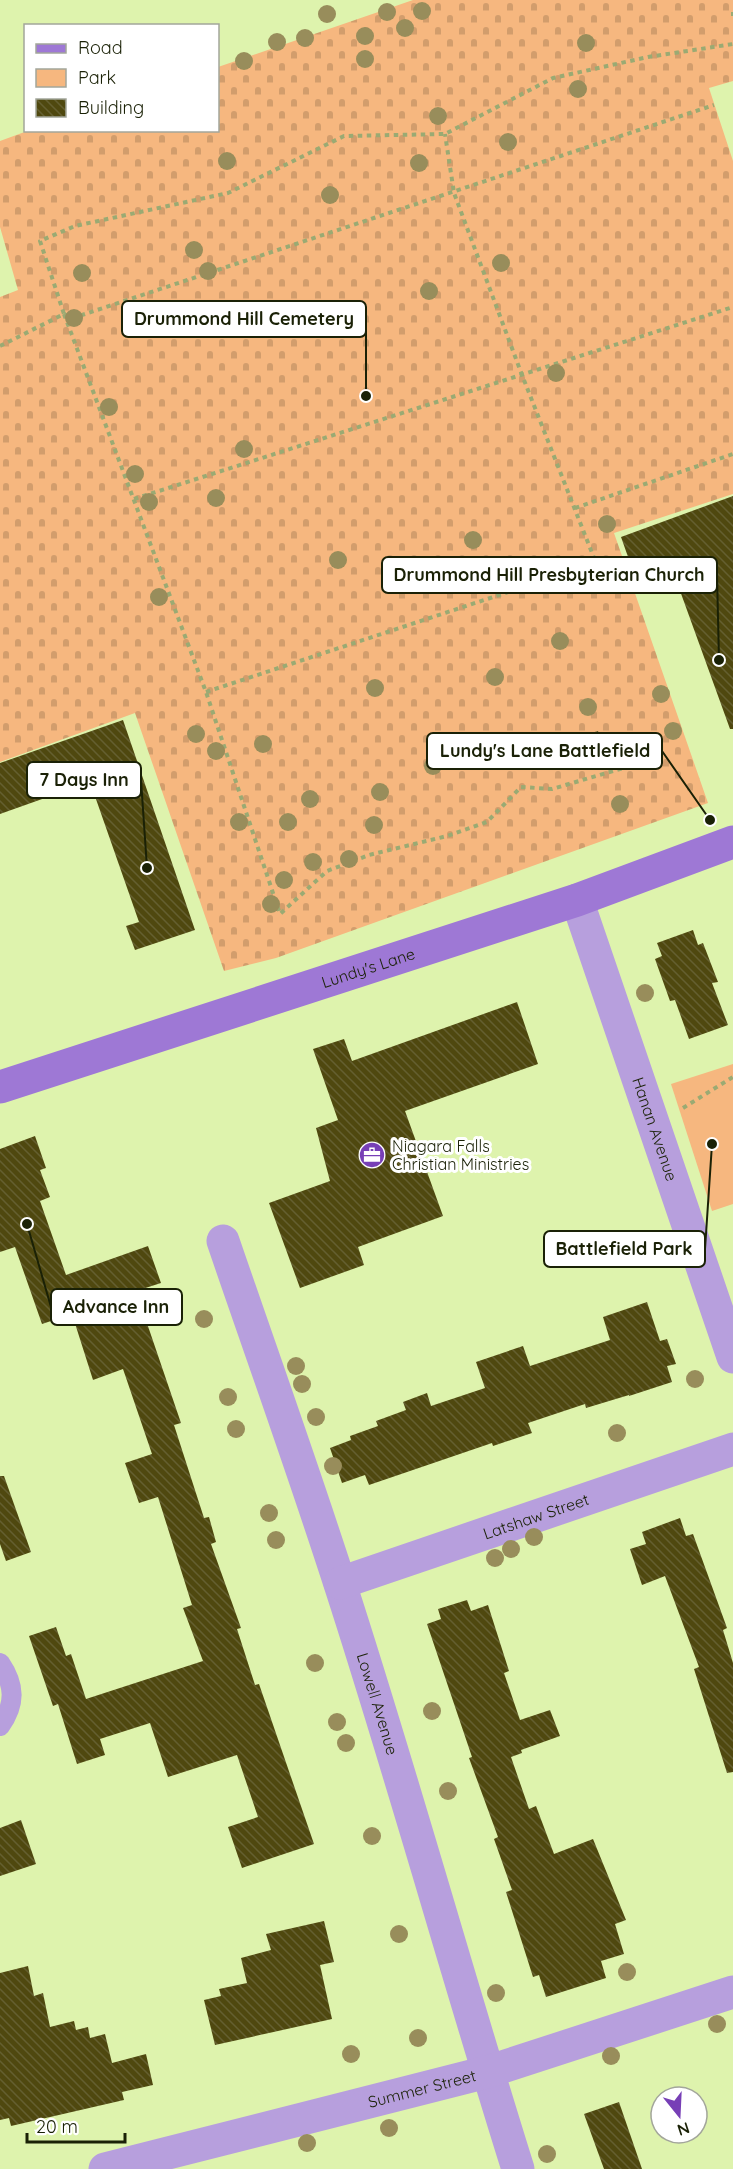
<svg xmlns="http://www.w3.org/2000/svg" width="733" height="2169" font-family="Quicksand,sans-serif">
  <style>
    .cemetery { fill: url(#cemetery-stones) }
    .green { fill: #f6b77f }
    .building { fill: url(#building-back-hatch) }
    .lines { fill: none; stroke-linecap: round; stroke-linejoin: round }
    .path { stroke: #9aaa73; stroke-width: 4; stroke-dasharray: 4.5 4.5; stroke-linecap: butt }
    .service { stroke: #b79fdd; stroke-width: 20 }
    .minor { stroke: #b79fdd; stroke-width: 33 }
    .secondary { stroke: #9e78d5; stroke-width: 33 }
    .tree { fill: #988d5b }
    .labels { text-anchor: middle; dominant-baseline: central; stroke-width: 6; stroke-linejoin: round; paint-order: stroke }
    .street-label { font-size: 16px; fill: #1a2106; stroke: #fff }
    .poi-label { font-size: 16px; fill: #1a2106; stroke: #fff; text-anchor: start }
    .leader { fill: none; stroke: #1a2106; stroke-width: 2 }
    .callout-dot { fill: #1a2106; stroke: #fff; stroke-width: 2 }
    .callout { fill: #fff; stroke: #1a2106; stroke-width: 2 }
    .callout-label { font-size: 18px; text-anchor: middle; font-weight: bold; fill: #1a2106 }
  </style>
  <defs>
    <pattern id="cemetery-stones" width="16" height="16" patternUnits="userSpaceOnUse" patternTransform="scale(1.5)"><rect width="16" height="16" fill="#f6b77f"/><path d="M2 7V4a2 2 0 0 1 4 0v3zM10 15v-3a2 2 0 0 1 4 0v3z" fill="#d29d6c"/></pattern>
    <pattern id="building-back-hatch" width="6" height="6" patternUnits="userSpaceOnUse" patternTransform="scale(1.5)"><rect width="6" height="6" fill="#4f480f"/><path d="M-1 5l2 2M0 0l6 6M5-1l2 2" fill="none" stroke="#645f30"/></pattern>
  </defs>
  <rect width="100%" height="100%" fill="#def3ad"/>
  <polygon class="cemetery" points="413,0 733,0 733,81 709,88 733,161 733,494 614,533 708,803 276,958 224,971 135,713 0,762 0,297 18,290 0,227 0,141 30,130 218,130 218,67"/>
  <polygon class="green" points="733,1064 733,1204 712,1211 671,1084"/>
  <g class="building">
    <polygon points="733,496 733,729 730,729 679,588 675,590 670,576 639,588 621,537"/>
    <polygon points="123,720 195,930 135,950 126,926 139,922 90,782 0,814 0,763"/>
    <polygon points="598,731 606,755 580,763 572,739"/>
    <polygon points="693,930 698,945 703,943 718,982 712,983 728,1025 689,1039 675,1000 670,1001 655,959 662,956 657,943"/>
    <polygon points="517,1002 538,1064 405,1111 443,1216 358,1247 364,1265 300,1288 269,1203 330,1181 316,1128 338,1120 313,1049 344,1039 352,1061"/>
    <polygon points="35,1136 46,1168 40,1170 50,1197 40,1201 66,1275 148,1246 161,1283 136,1291 181,1423 174,1425 204,1518 209,1517 216,1542 211,1544 241,1628 237,1629 255,1685 259,1684 314,1844 242,1868 228,1827 258,1817 237,1755 168,1777 150,1723 100,1739 105,1755 77,1764 58,1704 53,1706 29,1636 56,1627 66,1656 71,1654 86,1699 203,1661 183,1608 192,1605 158,1497 139,1503 125,1463 152,1454 123,1369 93,1380 72,1314 42,1324 15,1247 0,1252 0,1149"/>
    <polygon points="647,1302 660,1341 667,1339 676,1364 667,1366 672,1382 629,1396 629,1395 586,1408 585,1404 528,1423 532,1433 493,1446 492,1443 369,1485 365,1475 342,1483 330,1448 351,1440 350,1436 378,1426 376,1421 406,1410 403,1402 427,1393 431,1406 485,1388 476,1362 523,1346 530,1366 610,1340 603,1317"/>
    <polygon points="0,1476 4,1476 31,1552 6,1561 0,1544"/>
    <polygon points="680,1518 686,1536 693,1534 727,1628 723,1630 733,1663 733,1772 727,1773 694,1669 699,1667 665,1576 642,1585 630,1549 646,1544 642,1532"/>
    <polygon points="467,1600 471,1611 488,1605 509,1671 504,1673 520,1720 550,1710 560,1736 521,1750 522,1753 511,1757 529,1809 536,1806 554,1854 593,1839 626,1920 615,1924 624,1954 601,1961 606,1978 546,1997 539,1975 533,1977 506,1892 512,1890 494,1839 498,1837 469,1758 472,1757 427,1624 441,1619 438,1609"/>
    <polygon points="21,1820 36,1864 0,1876 0,1828"/>
    <polygon points="324,1921 334,1962 320,1965 332,2019 215,2045 204,2000 221,1996 219,1989 247,1983 241,1958 271,1950 266,1934"/>
    <polygon points="28,1966 34,1996 43,1993 50,2027 74,2021 76,2030 88,2027 90,2038 105,2034 112,2063 146,2054 153,2085 122,2092 124,2100 11,2126 9,2118 0,2120 0,1973"/>
    <polygon points="619,2102 642,2169 604,2169 584,2114"/>
  </g>
  <g class="lines">
    <g class="path">
      <polyline points="733,12 733,16"/>
      <polyline points="64,314 206,692 280,914 327,871 369,855 447,836 487,822 521,787 552,789 647,761"/>
      <polyline points="64,314 73,318 714,105"/>
      <polyline points="0,346 64,314 40,241 75,226 228,193 344,136 445,134 553,78 648,57 733,44"/>
      <polyline points="134,499 733,307"/>
      <polyline points="575,508 733,454"/>
      <polyline points="206,692 596,563 522,375 454,193 445,134"/>
      <polyline points="683,1108 733,1077"/>
    </g>
    <path class="service" d="M 0,1663 C 15,1685 16,1704 0,1726"/>
    <g class="minor">
      <path id="s1" d="M 577,900 L 733,1357"/>
      <path id="s2" d="M 223,1241 C 262,1355 303,1469 340,1584 C 403,1778 457,1975 518,2169"/>
      <path id="s3" d="M 340,1583 L 733,1449"/>
      <path id="s4" d="M 105,2169 L 487,2072 L 733,1992"/>
    </g>
    <path class="secondary" id="s5" d="M 0,1087 L 577,900 L 733,842"/>
  </g>
  <g class="tree">
    <circle cx="422" cy="11" r="9"/>
    <circle cx="387" cy="12" r="9"/>
    <circle cx="327" cy="14" r="9"/>
    <circle cx="405" cy="28" r="9"/>
    <circle cx="365" cy="36" r="9"/>
    <circle cx="305" cy="38" r="9"/>
    <circle cx="277" cy="42" r="9"/>
    <circle cx="586" cy="43" r="9"/>
    <circle cx="365" cy="59" r="9"/>
    <circle cx="244" cy="61" r="9"/>
    <circle cx="578" cy="89" r="9"/>
    <circle cx="438" cy="116" r="9"/>
    <circle cx="508" cy="142" r="9"/>
    <circle cx="227" cy="161" r="9"/>
    <circle cx="419" cy="163" r="9"/>
    <circle cx="330" cy="195" r="9"/>
    <circle cx="194" cy="250" r="9"/>
    <circle cx="501" cy="263" r="9"/>
    <circle cx="208" cy="271" r="9"/>
    <circle cx="82" cy="273" r="9"/>
    <circle cx="429" cy="291" r="9"/>
    <circle cx="74" cy="318" r="9"/>
    <circle cx="556" cy="373" r="9"/>
    <circle cx="109" cy="407" r="9"/>
    <circle cx="244" cy="449" r="9"/>
    <circle cx="135" cy="474" r="9"/>
    <circle cx="216" cy="498" r="9"/>
    <circle cx="149" cy="502" r="9"/>
    <circle cx="607" cy="524" r="9"/>
    <circle cx="473" cy="540" r="9"/>
    <circle cx="338" cy="560" r="9"/>
    <circle cx="159" cy="597" r="9"/>
    <circle cx="560" cy="641" r="9"/>
    <circle cx="495" cy="677" r="9"/>
    <circle cx="375" cy="688" r="9"/>
    <circle cx="661" cy="694" r="9"/>
    <circle cx="588" cy="707" r="9"/>
    <circle cx="673" cy="731" r="9"/>
    <circle cx="196" cy="734" r="9"/>
    <circle cx="263" cy="744" r="9"/>
    <circle cx="216" cy="751" r="9"/>
    <circle cx="433" cy="766" r="9"/>
    <circle cx="380" cy="792" r="9"/>
    <circle cx="310" cy="799" r="9"/>
    <circle cx="620" cy="804" r="9"/>
    <circle cx="239" cy="822" r="9"/>
    <circle cx="288" cy="822" r="9"/>
    <circle cx="374" cy="825" r="9"/>
    <circle cx="349" cy="859" r="9"/>
    <circle cx="313" cy="862" r="9"/>
    <circle cx="284" cy="880" r="9"/>
    <circle cx="271" cy="904" r="9"/>
    <circle cx="645" cy="993" r="9"/>
    <circle cx="204" cy="1319" r="9"/>
    <circle cx="296" cy="1366" r="9"/>
    <circle cx="695" cy="1379" r="9"/>
    <circle cx="302" cy="1384" r="9"/>
    <circle cx="228" cy="1397" r="9"/>
    <circle cx="316" cy="1417" r="9"/>
    <circle cx="236" cy="1429" r="9"/>
    <circle cx="617" cy="1433" r="9"/>
    <circle cx="333" cy="1466" r="9"/>
    <circle cx="269" cy="1513" r="9"/>
    <circle cx="534" cy="1537" r="9"/>
    <circle cx="276" cy="1540" r="9"/>
    <circle cx="511" cy="1549" r="9"/>
    <circle cx="495" cy="1558" r="9"/>
    <circle cx="315" cy="1663" r="9"/>
    <circle cx="432" cy="1711" r="9"/>
    <circle cx="337" cy="1722" r="9"/>
    <circle cx="346" cy="1743" r="9"/>
    <circle cx="448" cy="1791" r="9"/>
    <circle cx="372" cy="1836" r="9"/>
    <circle cx="399" cy="1934" r="9"/>
    <circle cx="627" cy="1972" r="9"/>
    <circle cx="496" cy="1993" r="9"/>
    <circle cx="717" cy="2024" r="9"/>
    <circle cx="418" cy="2038" r="9"/>
    <circle cx="351" cy="2054" r="9"/>
    <circle cx="611" cy="2056" r="9"/>
    <circle cx="389" cy="2128" r="9"/>
    <circle cx="307" cy="2143" r="9"/>
    <circle cx="547" cy="2154" r="9"/>
  </g>
  <defs>
    <g id="office-disc" transform="scale(1.35)"><circle r="9.5" fill="#773fb6" stroke="#fff"/><path d="M-6-3h4V-5.5h4V-3h4V5H-6ZM-1-4.5V-3h2v-1.5ZM-6 0V1H6V0Z" fill="#fff"/></g>
  </defs>
  <g fill-rule="evenodd">
    <use href="#office-disc" x="372" y="1155"/>
  </g>
  <g class="labels">
    <g class="street-label">
      <text stroke="none"><textPath href="#s5" startOffset="387">Lundy's Lane</textPath></text>
      <text stroke="none"><textPath href="#s1" startOffset="242">Hanan Avenue</textPath></text>
      <text stroke="none"><textPath href="#s3" startOffset="207">Latshaw Street</textPath></text>
      <text stroke="none"><textPath href="#s2" startOffset="488">Lowell Avenue</textPath></text>
      <text stroke="none"><textPath href="#s4" startOffset="327">Summer Street</textPath></text>
    </g>
    <g class="poi-label">
      <text x="392" y="1146">Niagara Falls<tspan x="392" dy="18">Christian Ministries</tspan></text>
    </g>
  </g>
  <path class="leader" d="M366 396L366 319M719 660L717 575M710 820L662 751M147 868L141 780M712 1144L705 1249M27 1224L51 1307"/>
  <g class="callout-dot">
    <circle cx="366" cy="396" r="6"/>
    <circle cx="719" cy="660" r="6"/>
    <circle cx="710" cy="820" r="6"/>
    <circle cx="147" cy="868" r="6"/>
    <circle cx="712" cy="1144" r="6"/>
    <circle cx="27" cy="1224" r="6"/>
  </g>
  <g class="callout">
    <rect x="122" y="301" width="244" height="36" rx="6"/>
    <rect x="382" y="557" width="335" height="36" rx="6"/>
    <rect x="427" y="733" width="235" height="36" rx="6"/>
    <rect x="27" y="762" width="114" height="36" rx="6"/>
    <rect x="544" y="1231" width="161" height="36" rx="6"/>
    <rect x="51" y="1289" width="131" height="36" rx="6"/>
  </g>
  <g class="callout-label">
    <text x="244" y="325">Drummond Hill Cemetery</text>
    <text x="549" y="581">Drummond Hill Presbyterian Church</text>
    <text x="545" y="757">Lundy's Lane Battlefield</text>
    <text x="84" y="786">7 Days Inn</text>
    <text x="624" y="1255">Battlefield Park</text>
    <text x="116" y="1313">Advance Inn</text>
  </g>
  <rect x="24" y="24" width="195" height="108" fill="#ffffff" stroke="#a3a69b" stroke-width="1.5"/>
  <rect x="36" y="44" width="30" height="9" fill="#9e78d5" stroke="#a3a69b" stroke-width="1.5"/>
  <text x="78" y="54" font-size="18" fill="#1a2106">Road</text>
  <rect x="36" y="69" width="30" height="18" fill="#f6b77f" stroke="#a3a69b" stroke-width="1.5"/>
  <text x="78" y="84" font-size="18" fill="#1a2106">Park</text>
  <rect x="36" y="99" width="30" height="18" fill="url(#building-back-hatch)" stroke="#a3a69b" stroke-width="1.5"/>
  <text x="78" y="114" font-size="18" fill="#1a2106">Building</text>
  <g transform="translate(679 2115) rotate(162)"><circle r="28" fill="#ffffff" stroke="#a3a69b" stroke-width="1.5"/>
  <path d="M0-4.5L10 22L0 15L-10 22Z" fill="#773fb6"/>
  <text y="-9" font-size="16" font-weight="bold" text-anchor="middle" fill="#1a2106">N</text>
  </g>
  <path d="M27 2133v9h98v-9" fill="none" stroke="#1a2106" stroke-width="3"/>
  <text x="36" y="2133" font-size="18" fill="#1a2106" stroke="#ffffff" stroke-width="4.5" paint-order="stroke">20 m</text>
</svg>
